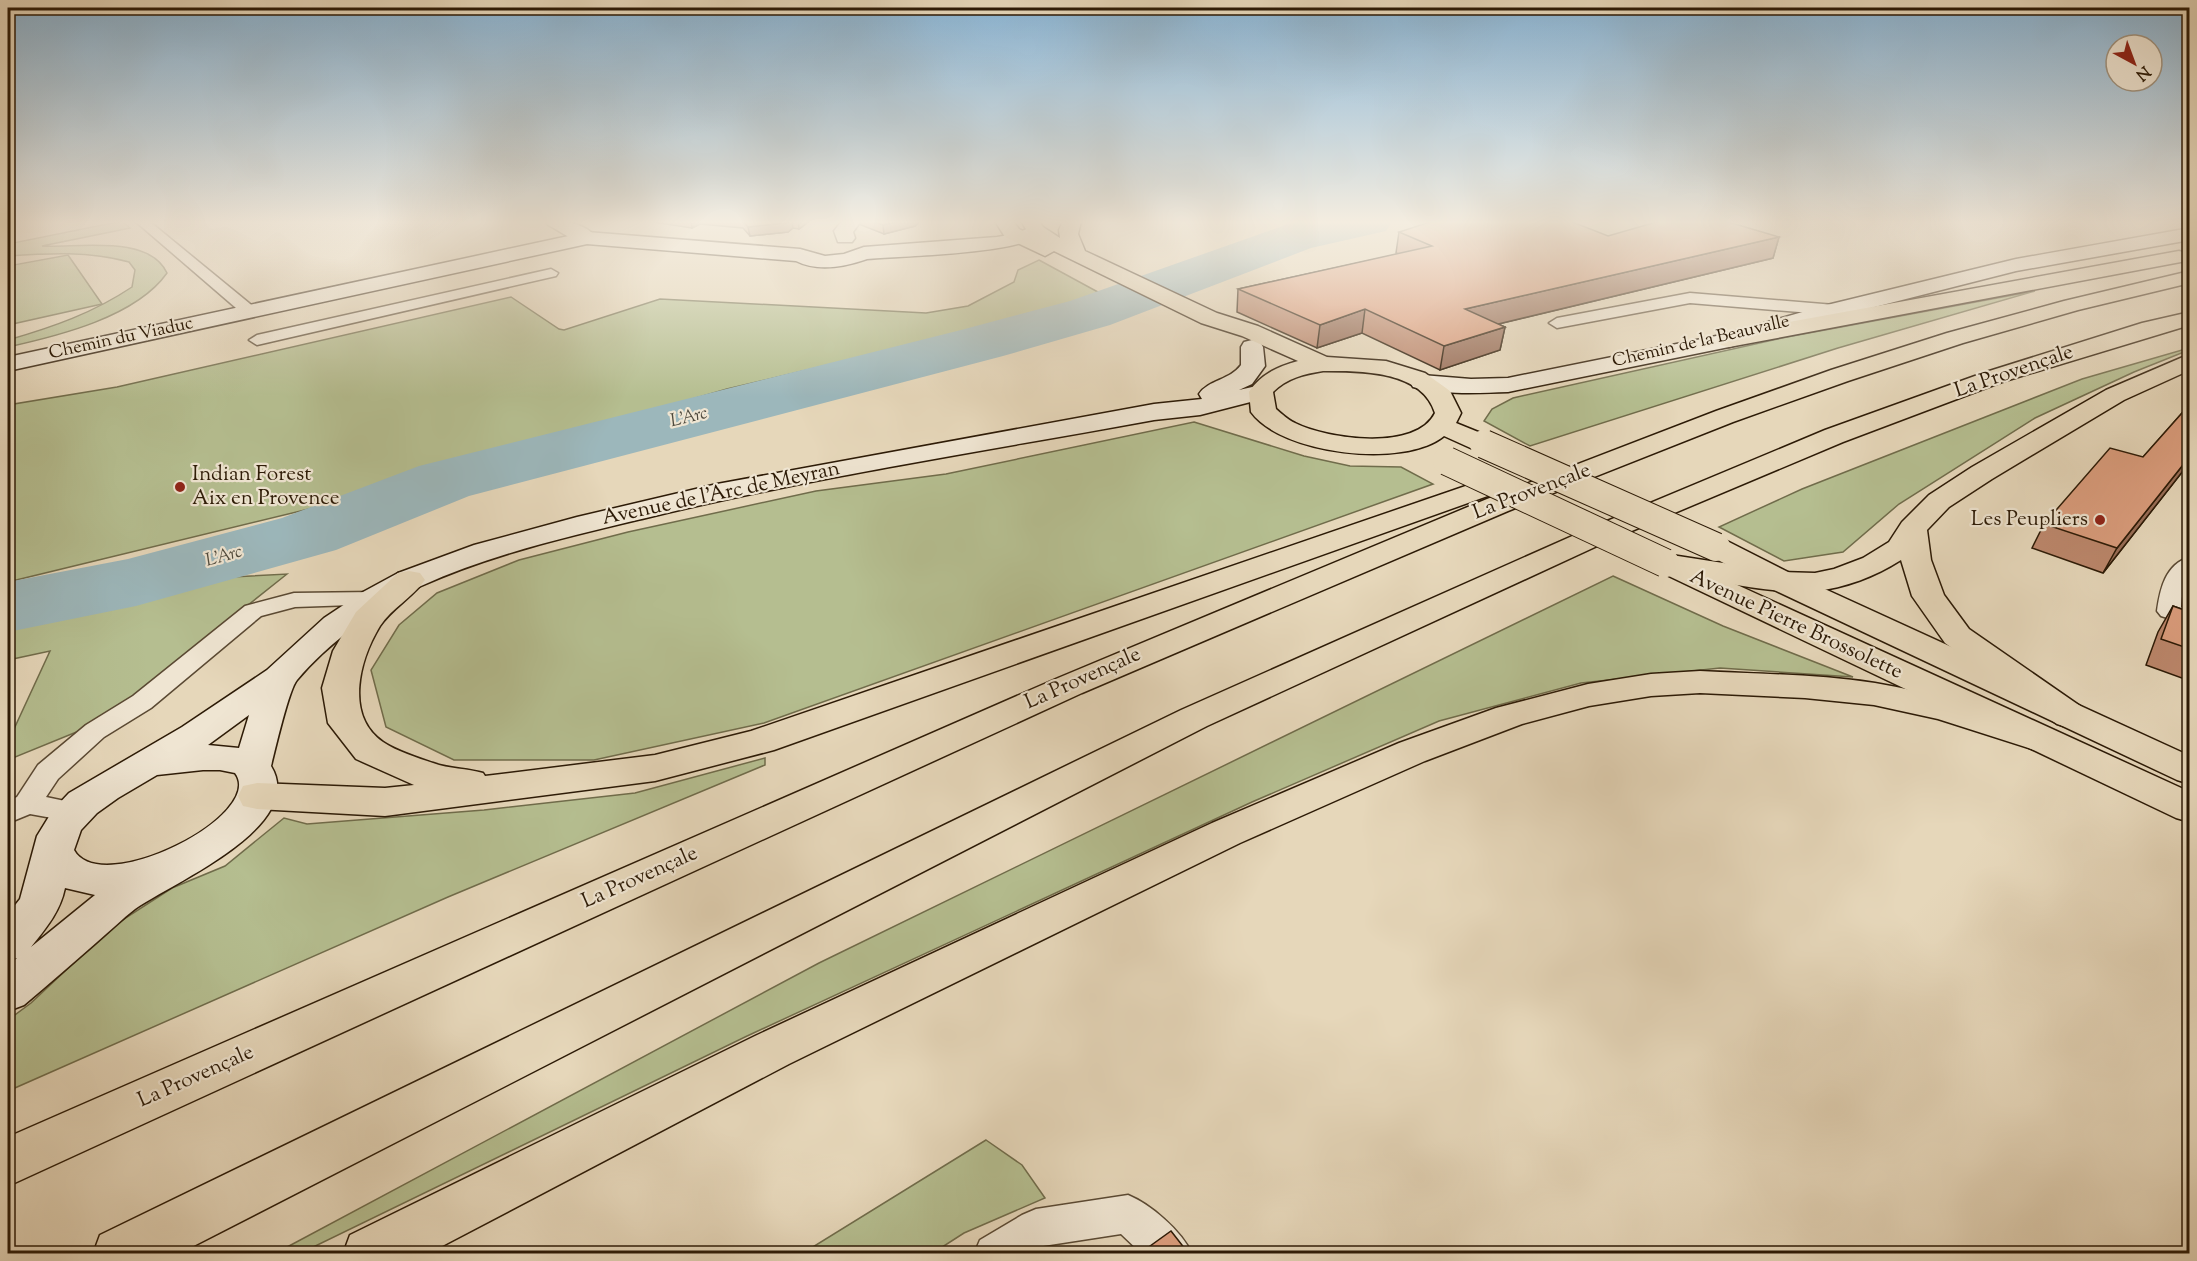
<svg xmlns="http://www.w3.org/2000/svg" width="2197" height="1261" font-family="'Sorts Mill Goudy',serif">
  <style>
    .green { fill: #b5be90; stroke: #706c4b; stroke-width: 1.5 }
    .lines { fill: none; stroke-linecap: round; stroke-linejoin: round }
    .river { fill: #9cb7bb; fill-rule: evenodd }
    .lane-casing { stroke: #5a4933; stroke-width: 3 }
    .street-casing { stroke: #5a4933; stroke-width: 3 }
    .secondary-casing { stroke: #2c1a06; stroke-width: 3 }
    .primary-casing { stroke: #2c1a06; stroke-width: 3 }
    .highway-casing { stroke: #2c1a06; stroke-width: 3 }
    .lane { fill: #efe5d2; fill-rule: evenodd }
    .street { fill: #efe5d2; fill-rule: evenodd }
    .secondary { fill: #efe5d2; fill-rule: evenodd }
    .primary { fill: #e6d7ba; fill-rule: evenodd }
    .highway { fill: #e6d7ba; fill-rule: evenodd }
    .primary-bridge-casing { stroke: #2c1a06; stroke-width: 30; stroke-linecap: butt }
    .primary-bridge { stroke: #e6d7ba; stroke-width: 28 }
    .wall { fill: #bc876c; stroke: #2c1a06; stroke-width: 1.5 }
    .shaded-wall { fill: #996e58; stroke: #2c1a06; stroke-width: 1.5 }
    .building { fill: #db9d7d; stroke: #2c1a06; stroke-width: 1.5 }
    .poi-dot { fill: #8f2418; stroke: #efe5d2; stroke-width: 2 }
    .labels { text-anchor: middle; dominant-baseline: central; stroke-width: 4.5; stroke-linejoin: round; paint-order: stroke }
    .far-street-label { font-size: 18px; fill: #2c1a06; stroke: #efe5d2 }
    .far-water-label { font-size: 18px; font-style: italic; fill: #4e493c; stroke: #efe5d2 }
    .street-label { font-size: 21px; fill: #2c1a06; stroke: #efe5d2 }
    .poi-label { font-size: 21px; fill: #2c1a06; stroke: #efe5d2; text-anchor: start }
  </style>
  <rect width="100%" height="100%" fill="#e6d7ba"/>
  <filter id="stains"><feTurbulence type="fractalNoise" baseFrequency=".00333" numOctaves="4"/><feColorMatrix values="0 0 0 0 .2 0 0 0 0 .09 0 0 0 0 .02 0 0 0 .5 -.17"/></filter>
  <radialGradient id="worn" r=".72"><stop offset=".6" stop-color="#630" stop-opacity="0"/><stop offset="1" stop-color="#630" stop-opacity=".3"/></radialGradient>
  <g class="green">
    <path d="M 122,221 L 130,228 L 42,246 C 78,248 149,234 167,273 C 136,317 58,336 8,347 L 8,340 C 53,327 93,313 132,287 L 135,270 L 129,262 C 89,251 49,253 8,256 L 8,244 Z"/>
    <polygon points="68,255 102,304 8,325 8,266"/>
    <polygon points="1039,260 1109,298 727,389 346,500 8,582 8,405 117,387 511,297 559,329 564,330 660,299 926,313 968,306 1014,282 1018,270"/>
    <polygon points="2035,291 1838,348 1530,446 1484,421 1492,409 1513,398 1782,338"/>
    <polygon points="2189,348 2189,350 2134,372 2035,418 1899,504 1843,552 1784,561 1719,527 1802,489 2082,379"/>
    <polygon points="1194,422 1304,456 1350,466 1401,467 1433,484 764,723 594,760 454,760 386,727 371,670 399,625 437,593 519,560 628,532 816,491 946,474"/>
    <polygon points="287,574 101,722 8,760 8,742 50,651 8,660 8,607 136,582"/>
    <polygon points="1613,576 1723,626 1853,677 1720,668 1581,683 1439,721 1252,802 745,1037 301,1253 274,1254 819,963"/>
    <polygon points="765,758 765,765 448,897 8,1091 8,1020 31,1003 113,926 172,888 225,866 284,818 307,824 484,810 635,793"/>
    <polygon points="986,1140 1022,1165 1045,1198 964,1233 933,1253 803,1253"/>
  </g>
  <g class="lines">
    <polygon class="river" points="1297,221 1393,221 1386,231 1311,248 1110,325 1003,356 469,496 336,550 136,606 8,632 8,582 128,559 282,518 419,466 961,330 1070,301"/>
    <g class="lane-casing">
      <g id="lane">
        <polygon points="135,221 149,221 255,308 257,311 255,314 243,314"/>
        <polygon points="551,269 558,273 556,276 257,345 249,340 257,335"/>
        <polygon points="1690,293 1835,305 1843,310 1835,315 1690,303 1557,328 1549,323 1557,318"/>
        <path d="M 2190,557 L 2190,578 L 2183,585 L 2181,607 L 2190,610 L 2190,625 L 2161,616 L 2157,611 C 2160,590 2165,564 2190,557 Z"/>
        <polygon points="374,592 382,594 386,599 382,604 295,607 261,616 151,708 104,737 58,779 46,797 84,805 88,812 84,819 74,822 30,814 8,823 8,801 17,797 38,765 86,725 133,696 245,606 294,593"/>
        <path d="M 1128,1195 C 1150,1204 1182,1231 1192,1254 L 1142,1254 L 1121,1234 L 1043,1246 L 1031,1254 L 974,1254 L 980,1240 L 1022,1215 L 1036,1209 Z"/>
      </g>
    </g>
    <g class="street-casing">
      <g id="street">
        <path d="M 546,221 C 563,220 585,223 597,238 L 594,242 C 578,246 562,232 548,225 Z"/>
        <polygon points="842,221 861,221 853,232 855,238 852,242 838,242 834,231"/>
      </g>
    </g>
    <g class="secondary-casing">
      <g id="secondary">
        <path d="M 1036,225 L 1043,227 L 1045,231 C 1029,254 899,256 867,259 C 844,267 818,272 796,261 L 587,244 L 8,371 L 8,357 L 587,232 L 800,249 L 825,256 L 844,254 L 864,247 L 997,237 L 1015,234 Z"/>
        <path d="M 2190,228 L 2190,240 L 2016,271 L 1843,315 L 1729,347 L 1508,392 C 1477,393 1444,395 1413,387 L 1410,382 L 1413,377 L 1422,375 L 1471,379 L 1508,378 L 1726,334 L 1827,305 L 2016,259 Z"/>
        <path d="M 1252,340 L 1260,342 L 1263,347 L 1265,366 L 1252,384 L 1239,390 L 1261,385 L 1270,387 L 1273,392 L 1270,397 L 1200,415 L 1154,420 C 985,451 813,477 646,518 C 570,536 492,554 421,586 C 378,606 327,644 297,680 C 289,689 275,750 271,766 C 308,826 172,883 135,909 C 122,919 110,931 97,942 C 73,963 49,984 24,1005 L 8,1011 L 8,966 L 17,958 L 8,961 L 8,914 L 20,899 L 37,836 L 53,810 L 69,793 L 182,727 L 267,670 L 324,618 L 363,592 L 398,573 L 474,545 L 577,517 L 717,484 L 1154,404 L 1202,399 L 1199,394 C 1208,380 1230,380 1241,365 L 1241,347 L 1244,342 ZM 249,715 L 239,748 L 208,745 ZM 203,770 L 220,770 L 235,773 C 267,815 101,899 74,850 L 81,830 L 97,813 L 118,798 L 157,775 ZM 65,888 L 95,895 L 31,947 C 46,928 60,912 65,888 Z"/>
      </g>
    </g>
    <g class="primary-casing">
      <g id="primary">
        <path d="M 995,221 L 1013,221 L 1019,229 L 1029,234 L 1021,221 L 1039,221 L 1043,227 L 1060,238 L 1059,230 L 1063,221 L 1081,221 L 1078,234 L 1085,251 L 1217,313 L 1258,326 L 1327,357 L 1386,361 L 1425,373 L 1450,391 L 1461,413 L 1456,423 L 1493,438 L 1497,444 L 1493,450 L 1484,452 L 1475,450 L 1444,436 C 1404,469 1281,454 1251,412 L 1249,392 C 1261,374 1277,367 1298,361 L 1242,336 L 1201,323 L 1054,251 L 1045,256 L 1005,237 ZM 1323,371 C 1360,371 1422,370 1435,413 C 1416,452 1327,439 1295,423 C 1288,420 1282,414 1276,409 L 1273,392 C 1287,378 1304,374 1323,371 Z"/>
        <polygon points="1716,538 1727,541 1792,574 2190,756 2190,784 2177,780 1770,588 1705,553 1701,547 1705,541"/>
        <polygon points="1665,554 1676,557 2190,792 2190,822 2176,818 1654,569 1650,563 1654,557"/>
      </g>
    </g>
    <g class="highway-casing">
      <g id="highway">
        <polygon points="2179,251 2186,253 2189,257 2186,261 1729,347 1721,345 1718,340 1721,335 1729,333"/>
        <polygon points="2190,271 2190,283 2078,310 1963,343 1848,381 1733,422 1508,511 1082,693 8,1186 8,1137 1058,678 1487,499 1716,411 1831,370 1947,333 2064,301"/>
        <polygon points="2190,312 2190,325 2002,382 1843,442 1608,541 1207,726 178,1254 93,1254 100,1235 1181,710 1588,529 1825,430 1986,372 2142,323"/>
        <path d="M 2190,354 L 2190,370 L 2124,400 L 1992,479 L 1949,507 L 1927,530 L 1931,560 L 1944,595 L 1969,629 L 2083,708 L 2088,716 L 2083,724 L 2070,728 L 2057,724 L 1945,643 L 1912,596 L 1901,560 C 1876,576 1845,588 1815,591 C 1773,595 1708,579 1665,572 L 1654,569 L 1650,563 L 1654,557 L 1665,554 L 1781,572 L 1815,573 L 1834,569 L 1863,558 L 1889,542 L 1902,522 L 1929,495 L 1972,467 L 2106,390 Z"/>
        <path d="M 1486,479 L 1496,481 L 1500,487 L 1496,493 L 774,750 L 655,781 L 385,816 L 257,809 L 243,806 L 238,796 L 243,786 L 257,783 L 385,788 L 414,785 L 356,759 L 328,723 L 322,688 L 333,651 L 356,612 L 398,573 L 409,571 L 420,573 L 425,580 C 413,597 392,608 380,626 C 360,659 344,715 383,742 C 396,751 418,758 433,763 C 449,769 467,768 483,773 L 485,776 L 655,755 L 751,731 Z"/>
        <path d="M 1700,671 C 1758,674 1817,674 1875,683 C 1934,693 1991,711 2048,729 L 2053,738 L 2048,747 L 2035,750 L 1938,719 L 1874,705 L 1805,698 L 1700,693 L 1651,696 L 1589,706 L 1522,724 L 1425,761 L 1240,843 L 789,1064 L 427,1254 L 343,1254 L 350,1235 L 755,1036 L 1212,823 L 1399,743 L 1496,708 L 1588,684 L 1651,674 Z"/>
      </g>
    </g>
    <use href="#lane" class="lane"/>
    <use href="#street" class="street"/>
    <use href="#secondary" class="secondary"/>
    <use href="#primary" class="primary"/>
    <use href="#highway" class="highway"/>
    <g class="primary-bridge-casing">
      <g id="primary-bridge">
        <polyline points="1484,444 1716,547"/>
        <polyline points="1447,461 1665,563"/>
      </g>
    </g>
    <use href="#primary-bridge" class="primary-bridge"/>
  </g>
  <g class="wall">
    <polygon points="647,221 810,221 799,229 793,228 788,232 750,236 743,228 700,224 692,228"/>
    <polygon points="860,221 920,221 915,226 884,234 861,225"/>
    <polygon points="1399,232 1608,236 1779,237 1773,258 1498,324 1505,327 1500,350 1440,370 1362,333 1317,348 1237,312 1238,289 1399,254 1396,253"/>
    <polygon points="2190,404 2190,462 2103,573 2032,548 2044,524 2143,457"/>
    <polygon points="2173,606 2190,612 2190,681 2146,665 2158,632"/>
  </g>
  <g class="shaded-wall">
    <polygon points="691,221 700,221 700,224 692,228"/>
    <polygon points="792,221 793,228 788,232 750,236 748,227"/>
    <polygon points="798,221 810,221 799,229"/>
    <polygon points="900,221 920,221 915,226 884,234 883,225"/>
    <polygon points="1779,237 1773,258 1461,333 1465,309"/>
    <polygon points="1365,309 1362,333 1317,348 1320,325"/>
    <polygon points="1505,327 1500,350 1440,370 1444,346"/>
    <polygon points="2190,456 2190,462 2103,573 2117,548"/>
  </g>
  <g class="building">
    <polygon points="743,221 790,221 787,223 748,227"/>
    <polygon points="872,221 900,221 883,225"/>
    <polygon points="1433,221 1570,221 1608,236 1660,221 1725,221 1779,237 1465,309 1505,327 1444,346 1365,309 1320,325 1238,289 1432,246 1399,232"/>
    <polygon points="2190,404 2190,456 2117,548 2044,524 2110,448 2143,457"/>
    <polygon points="2173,606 2190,612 2190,649 2161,639"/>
    <polygon points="1171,1231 1189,1254 1139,1254"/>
  </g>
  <linearGradient id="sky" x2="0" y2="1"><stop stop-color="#89b5d6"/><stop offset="0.56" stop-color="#f4ede0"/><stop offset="1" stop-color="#f4ede0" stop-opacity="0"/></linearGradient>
  <rect width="2197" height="397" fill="url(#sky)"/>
  <g class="poi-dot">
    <circle cx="180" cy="487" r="6"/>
    <circle cx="2100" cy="520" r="6"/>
  </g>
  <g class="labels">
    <g class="far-street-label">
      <text transform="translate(121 339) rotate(-12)">Chemin du Viaduc</text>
      <text transform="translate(1701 342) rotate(-13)">Chemin de la Beauvalle</text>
    </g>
    <g class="far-water-label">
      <text transform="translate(689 418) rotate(-14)">L'Arc</text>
      <text transform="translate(224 557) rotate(-16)">L'Arc</text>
    </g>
    <g class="street-label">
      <text transform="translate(2014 372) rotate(-19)">La Provençale</text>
      <text transform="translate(1532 492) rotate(-21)">La Provençale</text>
      <text transform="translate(721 494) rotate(-12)">Avenue de l'Arc de Meyran</text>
      <text transform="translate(1796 625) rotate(25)">Avenue Pierre Brossolette</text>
      <text transform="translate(1083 679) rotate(-24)">La Provençale</text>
      <text transform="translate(640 878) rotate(-24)">La Provençale</text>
      <text transform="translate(196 1077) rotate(-24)">La Provençale</text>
    </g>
    <g class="poi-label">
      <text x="192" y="475">Indian Forest<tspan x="192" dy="24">Aix en Provence</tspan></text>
      <text x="2088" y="520" text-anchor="end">Les Peupliers</text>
    </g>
  </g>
  <rect width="2197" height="1261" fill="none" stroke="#e6d7ba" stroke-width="30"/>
  <rect x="9" y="9" width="2179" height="1243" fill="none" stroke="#2c1a06" stroke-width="3"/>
  <rect x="15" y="15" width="2167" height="1231" fill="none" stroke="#2c1a06" stroke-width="1.5"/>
  <g transform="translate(2134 63) rotate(139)"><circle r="28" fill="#efe5d2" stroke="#a19480" stroke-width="1.5"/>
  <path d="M0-4.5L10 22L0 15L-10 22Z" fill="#8f2418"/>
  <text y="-9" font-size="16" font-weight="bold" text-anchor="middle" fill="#2c1a06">N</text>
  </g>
  <rect width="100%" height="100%" filter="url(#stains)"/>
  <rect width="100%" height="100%" fill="url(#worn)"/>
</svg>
